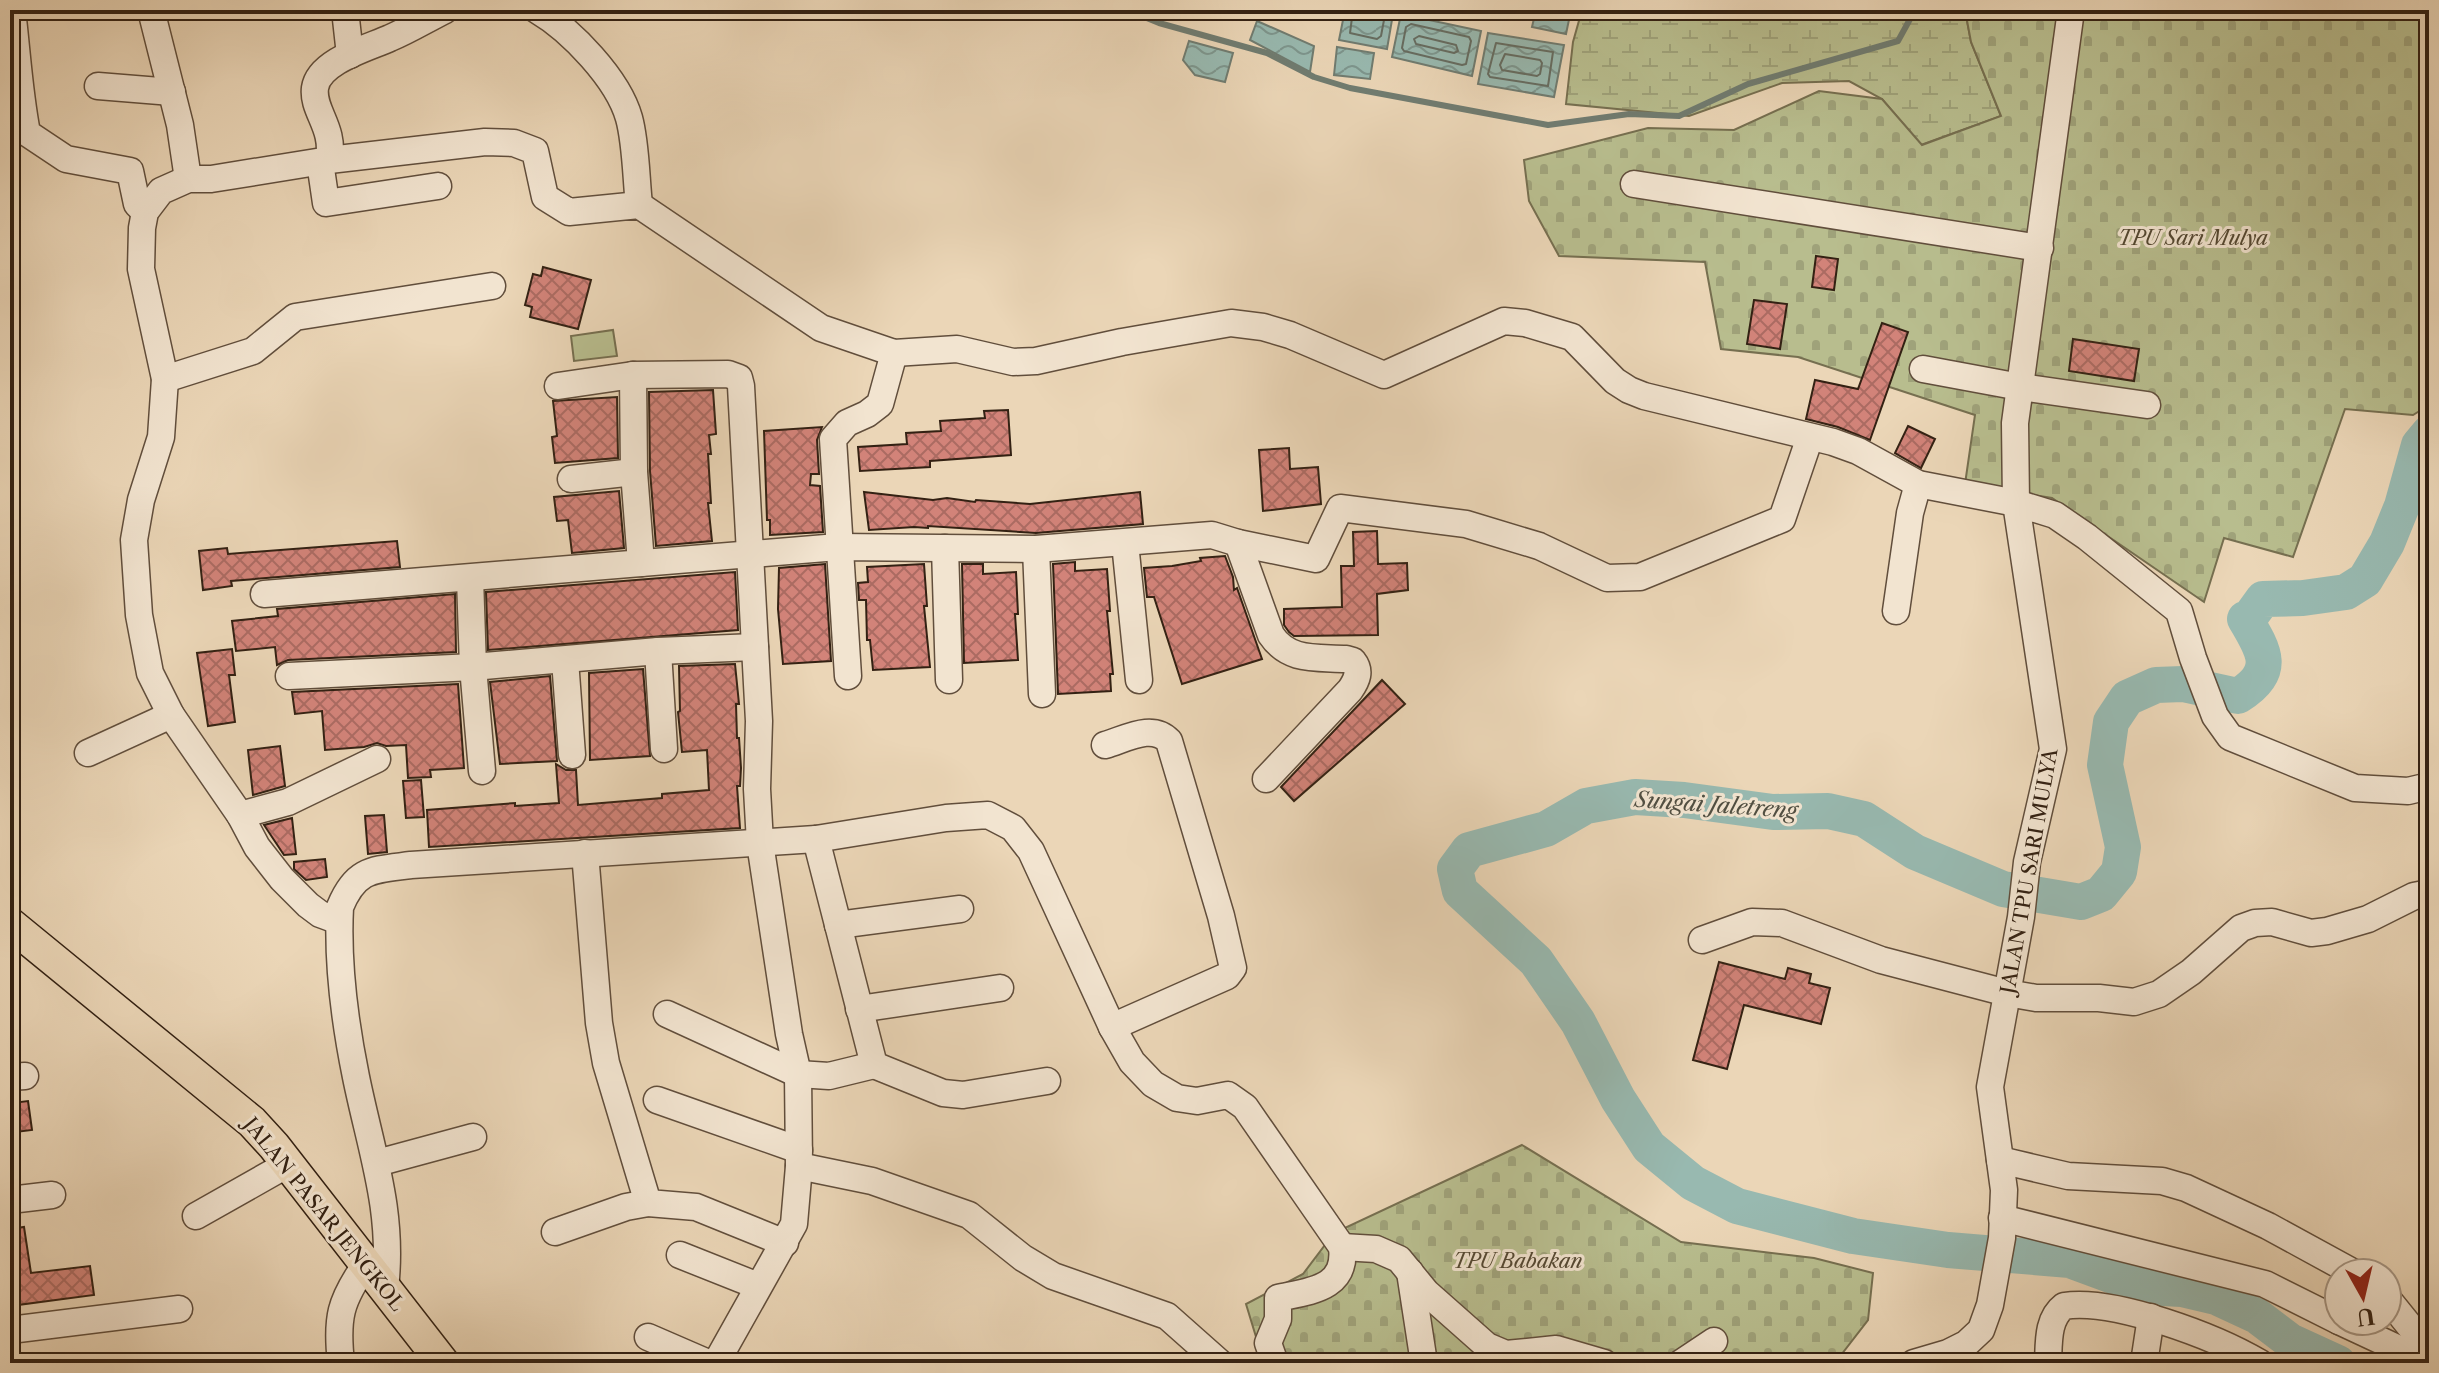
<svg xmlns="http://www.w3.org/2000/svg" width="2439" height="1373" font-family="'Libre Caslon Text',serif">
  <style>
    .wetland { fill: url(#wetland-marsh); stroke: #766f50; stroke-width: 2 }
    .cemetery { fill: url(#cemetery-stones); stroke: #766f50; stroke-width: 2 }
    .garden { fill: #b8bd8e; stroke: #766f50; stroke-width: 2 }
    .water { fill: url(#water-waves); stroke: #707c71; stroke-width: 2 }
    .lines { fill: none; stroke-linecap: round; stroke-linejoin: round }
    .shore { stroke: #666d62; stroke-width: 2 }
    .stream { stroke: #707c71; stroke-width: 6 }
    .river { stroke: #98b9b0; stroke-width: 36 }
    .building { fill: url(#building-cross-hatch); stroke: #332113; stroke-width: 2 }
    .minor-casing { stroke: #614e3c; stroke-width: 29 }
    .major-casing { stroke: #332113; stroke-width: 35 }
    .minor { stroke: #f2e4d0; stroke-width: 26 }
    .major { stroke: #ebd6b7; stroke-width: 32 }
    .labels { text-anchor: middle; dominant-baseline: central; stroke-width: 6; stroke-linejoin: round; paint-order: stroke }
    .park-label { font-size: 20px; font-style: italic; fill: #544832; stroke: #f2e4d0 }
    .street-label { font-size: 20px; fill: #332113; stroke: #f2e4d0 }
    .water-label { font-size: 22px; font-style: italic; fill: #514f42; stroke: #f2e4d0 }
  </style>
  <defs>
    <pattern id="wetland-marsh" width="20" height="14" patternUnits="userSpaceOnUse" patternTransform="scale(2)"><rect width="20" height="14" fill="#b8bd8e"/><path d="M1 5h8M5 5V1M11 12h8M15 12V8" fill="none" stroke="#9fa27a"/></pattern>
    <pattern id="cemetery-stones" width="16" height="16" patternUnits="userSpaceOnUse" patternTransform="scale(2)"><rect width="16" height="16" fill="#b8bd8e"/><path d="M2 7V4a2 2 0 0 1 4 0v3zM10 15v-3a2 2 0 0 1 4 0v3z" fill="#9fa27a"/></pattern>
    <pattern id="water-waves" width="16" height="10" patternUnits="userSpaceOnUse" patternTransform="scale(2)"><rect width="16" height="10" fill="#98b9b0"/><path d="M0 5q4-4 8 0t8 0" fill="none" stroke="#7d968e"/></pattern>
    <pattern id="building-cross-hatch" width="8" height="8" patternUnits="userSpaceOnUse" patternTransform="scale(2)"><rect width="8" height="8" fill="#d28379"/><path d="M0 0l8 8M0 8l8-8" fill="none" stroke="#ab6b62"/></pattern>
  </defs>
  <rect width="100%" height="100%" fill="#ebd6b7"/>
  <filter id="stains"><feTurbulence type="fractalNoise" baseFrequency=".0025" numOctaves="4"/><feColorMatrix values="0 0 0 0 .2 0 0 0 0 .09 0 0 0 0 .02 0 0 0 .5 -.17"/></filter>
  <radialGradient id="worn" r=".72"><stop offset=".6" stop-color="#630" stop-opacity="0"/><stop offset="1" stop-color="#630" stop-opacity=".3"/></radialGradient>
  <polygon class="wetland" points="1582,10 1965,10 1971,42 2001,116 1921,145 1882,99 1849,81 1782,83 1689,116 1566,104 1573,42"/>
  <g class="cemetery">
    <polygon points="1965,10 2429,10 2429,405 2413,415 2345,409 2293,557 2224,538 2204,602 2052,498 1965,484 1975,415 1798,357 1721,349 1705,262 1559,256 1529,201 1524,160 1648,128 1734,130 1819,91 1882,99 1922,145 2001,116 1971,42"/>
    <polygon points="1522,1145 1681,1242 1814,1258 1873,1273 1868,1320 1841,1355 1830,1363 1264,1363 1246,1304 1303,1274 1334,1233"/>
  </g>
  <polygon class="garden" points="613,330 617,356 574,361 571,336"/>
  <g class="water">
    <polygon points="1345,10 1393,14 1387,49 1339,40"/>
    <polygon points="1536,10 1571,10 1566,34 1532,27"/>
    <polygon points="1401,14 1481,31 1472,76 1392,57"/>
    <polygon points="1257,21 1314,46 1310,72 1250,40"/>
    <polygon points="1488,33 1564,45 1554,97 1478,84"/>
    <polygon points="1189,41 1233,53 1225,82 1195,75 1183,60"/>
    <polygon points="1337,47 1374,53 1370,79 1334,75"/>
  </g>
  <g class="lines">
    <g class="shore">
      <polyline points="1353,10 1350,33 1377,39 1381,36 1384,20 1381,10"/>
      <polygon points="1411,24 1469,37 1471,41 1466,64 1462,65 1404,51 1402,48 1406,27"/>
      <polygon points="1419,36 1456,45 1458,51 1454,53 1416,44 1414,39"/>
      <polygon points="1496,43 1553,52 1548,86 1490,77 1488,74"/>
      <polygon points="1505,54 1540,60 1542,63 1540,74 1537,76 1502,70 1500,65"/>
    </g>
    <polyline class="stream" points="1127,10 1159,23 1267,53 1314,77 1350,88 1548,125 1629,114 1679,116 1748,84 1898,41 1915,10"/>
    <path class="river" d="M 2338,1363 L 2290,1341 L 2257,1316 L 2216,1297 L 2182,1289 L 2143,1287 L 2070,1260 L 1948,1250 L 1853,1236 L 1737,1206 L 1693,1183 L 1649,1147 L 1618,1099 L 1578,1022 L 1536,961 L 1460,891 L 1455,869 L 1469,850 L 1546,829 L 1586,806 L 1635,797 L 1684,800 L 1773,812 L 1828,811 L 1864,819 L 1915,852 L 2003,889 L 2081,902 L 2101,894 L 2119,872 L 2123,847 L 2105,765 L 2111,722 L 2127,698 L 2156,685 L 2183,684 L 2238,696 C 2277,672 2265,652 2245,619 L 2250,617 L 2263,599 L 2303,598 L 2346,592 L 2365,580 L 2387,543 L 2402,506 L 2419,445 L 2429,433"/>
  </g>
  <g class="building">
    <polygon points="1816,256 1838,259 1834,290 1812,287"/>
    <polygon points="543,267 591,280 578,329 530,317 532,307 525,305 533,274 541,276"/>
    <polygon points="1754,300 1787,304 1780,349 1747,344"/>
    <polygon points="1882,323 1908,332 1870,440 1838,427 1806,419 1815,380 1858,389"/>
    <polygon points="2073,339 2139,349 2134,381 2069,371"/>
    <polygon points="713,390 716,434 709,435 711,454 708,454 711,503 708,503 712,541 656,546 650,471 649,392"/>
    <polygon points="617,397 618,458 555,463 552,437 557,436 553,401"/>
    <polygon points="1008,410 1011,455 930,461 930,467 860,471 858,447 907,444 906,433 941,431 940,421 985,418 984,411"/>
    <polygon points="1908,426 1935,439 1921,468 1895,453"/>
    <polygon points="822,427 817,440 819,474 811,474 810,485 820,486 823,532 770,535 770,520 767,520 764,431"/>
    <polygon points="1289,448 1290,469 1318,467 1321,504 1263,511 1259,450"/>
    <polygon points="619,491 624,548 572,553 568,520 557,521 554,497"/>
    <polygon points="864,492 933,500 947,498 975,502 976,500 1030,504 1140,492 1143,524 1036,533 928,526 928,528 914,527 869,530"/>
    <polygon points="1377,531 1378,564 1407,563 1408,590 1377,594 1378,635 1294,636 1289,632 1284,625 1284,609 1342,607 1341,566 1354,566 1353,532"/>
    <polygon points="397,541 400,567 231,581 232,586 203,590 199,551 227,548 228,554"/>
    <polygon points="1225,556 1233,577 1234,590 1237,588 1262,659 1182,684 1154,597 1147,597 1144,568 1172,566 1201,561 1200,558"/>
    <polygon points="1075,562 1075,571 1107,569 1110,611 1107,611 1113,674 1110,674 1111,691 1058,694 1053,564"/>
    <polygon points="825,564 831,661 783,664 778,609 779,568"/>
    <polygon points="924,564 927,606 924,606 930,667 873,670 870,640 867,640 866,600 859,600 858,583 868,582 867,567"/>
    <polygon points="962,564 983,564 983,574 1016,572 1018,614 1015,614 1018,660 964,663"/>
    <polygon points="735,572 738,630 488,650 486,592"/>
    <polygon points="455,594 456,652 288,660 277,665 275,647 236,651 232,621 278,616 277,609"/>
    <polygon points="232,649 235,675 229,675 235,722 208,726 197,653"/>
    <polygon points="735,664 739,704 736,704 737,738 739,738 741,768 740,786 737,786 740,828 429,847 427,810 515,803 515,806 559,803 556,764 566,770 576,770 578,805 662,798 662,794 709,790 707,750 682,752 678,712 680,711 679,666"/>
    <polygon points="643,669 650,756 590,760 589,673"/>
    <polygon points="550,676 557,761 500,764 490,682"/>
    <polygon points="1382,680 1405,704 1294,801 1281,787"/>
    <polygon points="458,684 464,768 430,770 431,777 408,778 406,745 386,746 377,743 364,747 325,750 322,711 295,714 292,692"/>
    <polygon points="280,746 285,786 253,795 248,750"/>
    <polygon points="421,780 424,817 406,818 403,781"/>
    <polygon points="384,815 387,852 368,854 365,816"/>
    <polygon points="292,818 296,854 284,855 264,825"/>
    <polygon points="325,859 327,877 306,880 294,869 294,862"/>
    <polygon points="1719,962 1785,979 1788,968 1811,974 1809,983 1830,988 1821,1024 1744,1005 1727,1069 1693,1060"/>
    <polygon points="28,1101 32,1130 16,1132 12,1103"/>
    <polygon points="24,1227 31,1273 90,1266 94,1295 10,1306 10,1276 14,1275 10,1229"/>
  </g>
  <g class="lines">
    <g class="minor-casing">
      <g id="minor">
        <path d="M 12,10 C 17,51 19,92 27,133 L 66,159 L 130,171 L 137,204 L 145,212"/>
        <polyline points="151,10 180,125 188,179"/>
        <polyline points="345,10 350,55"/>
        <path d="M 537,10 C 571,30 618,79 629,118 C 636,143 636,178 639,205"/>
        <polyline points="98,86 172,92"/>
        <path d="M 329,160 C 335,127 312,111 315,88 C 319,61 368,48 390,38 C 409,30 427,19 445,10"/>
        <polyline points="320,162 326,203 438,186"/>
        <polyline points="1634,184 2040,248"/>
        <polyline points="1923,369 2020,387 2147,405"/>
        <polyline points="633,375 634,472 641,563"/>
        <polyline points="165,379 253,351 295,317 492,286"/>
        <polyline points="558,386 633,375 728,374 739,378 741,386 759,721 757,789 760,843 789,1034 798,1074 799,1166 794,1224 716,1363"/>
        <polyline points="571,479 634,472"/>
        <polyline points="1125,543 1139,680"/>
        <path d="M 1238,543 L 1271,635 C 1289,662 1316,657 1346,659 L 1353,661 C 1361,671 1357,680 1350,690 L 1266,779"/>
        <polyline points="945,548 949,680"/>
        <polyline points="1036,549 1042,694"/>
        <polyline points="470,578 473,667 482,771"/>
        <polyline points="264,594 838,547 1036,549 1212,535 1238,543 1316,559 1340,508 1466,524 1539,546 1607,578 1640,577 1782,519 1810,437"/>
        <polyline points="1896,611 1910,513 1918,484"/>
        <polyline points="658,651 664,749"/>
        <polyline points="565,660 572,755"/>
        <polyline points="289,676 473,667 658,651 755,647"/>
        <polyline points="848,676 833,439 847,423 867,414 880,404 894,353"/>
        <path d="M 1105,745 C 1126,739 1152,723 1169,741 L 1221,916 L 1233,968 L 1227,976 L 1112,1027"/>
        <polyline points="88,753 171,715"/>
        <polyline points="240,815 288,802 377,759"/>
        <polyline points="816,839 874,1065 943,1093 963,1095 1047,1081"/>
        <polyline points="585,853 599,1023 606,1063 648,1203 696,1207 785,1243"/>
        <polyline points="339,921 320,914 308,905 282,879 257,847 240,815 171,715 150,673 139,615 134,540 141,500 161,437 165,379 141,269 142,228 145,212 161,191 188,179 211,179 329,160 485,142 514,143 535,151 545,197 569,212 639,205 821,328 894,353 957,349 1013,362 1036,361 1122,342 1231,323 1263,327 1290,335 1384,375 1504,321 1525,323 1572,337 1615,381 1629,390 1644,396 1833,442 1858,451 1918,484 2016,503 2055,515 2087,537 2179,611 2193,658 2215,716 2230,737 2355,788 2408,791 2429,786"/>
        <polyline points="838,925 960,909"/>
        <polyline points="1702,940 1752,922 1782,923 1881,960 2007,993 2036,998 2099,998 2134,1002 2159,994 2191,972 2241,928 2255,923 2272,922 2311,933 2327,931 2368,919 2414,896 2429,893"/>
        <polyline points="859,1009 1000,988"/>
        <polyline points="667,1014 798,1074 829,1076 874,1065"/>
        <polyline points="10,1077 25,1076"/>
        <polyline points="657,1100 799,1150"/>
        <polyline points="2000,1160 2068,1176 2162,1181 2186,1188 2268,1226 2354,1273"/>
        <polyline points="377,1163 473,1137"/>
        <polyline points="799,1166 872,1181 969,1215 1023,1258 1053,1276 1167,1316 1220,1363"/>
        <polyline points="10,1200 52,1195"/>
        <polyline points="196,1216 288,1164"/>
        <polyline points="2002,1218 2265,1284 2339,1321"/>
        <polyline points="555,1232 626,1207 648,1203"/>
        <polyline points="1342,1247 1376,1249 1399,1259 1426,1292 1487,1346 1506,1354 1556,1349 1604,1363"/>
        <polyline points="680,1255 758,1286"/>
        <polyline points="1410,1272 1424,1363"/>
        <path d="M 385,1288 C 394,1211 371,1151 356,1077 C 345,1023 337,963 340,907 C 356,868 373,870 411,865 L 816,839 L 946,818 L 988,815 L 1013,828 L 1031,851 L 1112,1027 L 1132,1062 L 1153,1084 L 1177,1098 L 1197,1101 L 1228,1095 L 1245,1107 L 1342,1247 C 1347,1289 1310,1291 1278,1298 L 1278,1319 L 1268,1343 L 1275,1363"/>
        <polyline points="2387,1298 2429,1350"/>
        <polyline points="2339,1321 2399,1349 2429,1356"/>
        <polyline points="10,1330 179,1309"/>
        <polyline points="648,1337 708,1363"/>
        <path d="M 341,1363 C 336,1318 340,1301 366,1264"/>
        <polyline points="1681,1363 1714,1341"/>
        <polyline points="1914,1363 1948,1353 1966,1344 1981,1330 1990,1305 2002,1238 2004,1190 1990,1087 2021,917 2027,862 2053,749 2016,503 2015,423 2071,10"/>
        <path d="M 2048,1363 C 2049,1343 2047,1319 2064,1306 C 2114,1298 2216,1337 2260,1363"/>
        <polyline points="2144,1363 2151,1317"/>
      </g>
    </g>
    <g class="major-casing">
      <polyline id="major" points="10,924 252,1122 274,1146 443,1363"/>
    </g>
    <use href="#minor" class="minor"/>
    <use href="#major" class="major"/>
  </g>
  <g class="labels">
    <g class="park-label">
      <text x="2193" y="238">TPU Sari Mulya</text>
      <text x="1518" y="1261">TPU Babakan</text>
    </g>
    <g class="street-label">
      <text transform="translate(2029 871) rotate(-80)">JALAN TPU SARI MULYA</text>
      <text transform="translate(324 1214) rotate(51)">JALAN PASAR JENGKOL</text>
    </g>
    <g class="water-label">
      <text transform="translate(1716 805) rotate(4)">Sungai Jaletreng</text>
    </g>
  </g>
  <rect width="2439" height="1373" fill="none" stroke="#ebd6b7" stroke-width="40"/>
  <rect x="12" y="12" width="2415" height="1349" fill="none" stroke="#332113" stroke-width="4"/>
  <rect x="20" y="20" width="2399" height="1333" fill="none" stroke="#332113" stroke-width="2"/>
  <g transform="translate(2363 1297) rotate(172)"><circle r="38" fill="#f2e4d0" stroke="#a69684" stroke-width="2"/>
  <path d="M0-6L14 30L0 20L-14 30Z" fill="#8f2418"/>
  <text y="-12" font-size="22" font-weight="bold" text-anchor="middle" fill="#332113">U</text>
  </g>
  <rect width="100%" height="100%" filter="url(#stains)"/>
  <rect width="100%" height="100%" fill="url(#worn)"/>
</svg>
